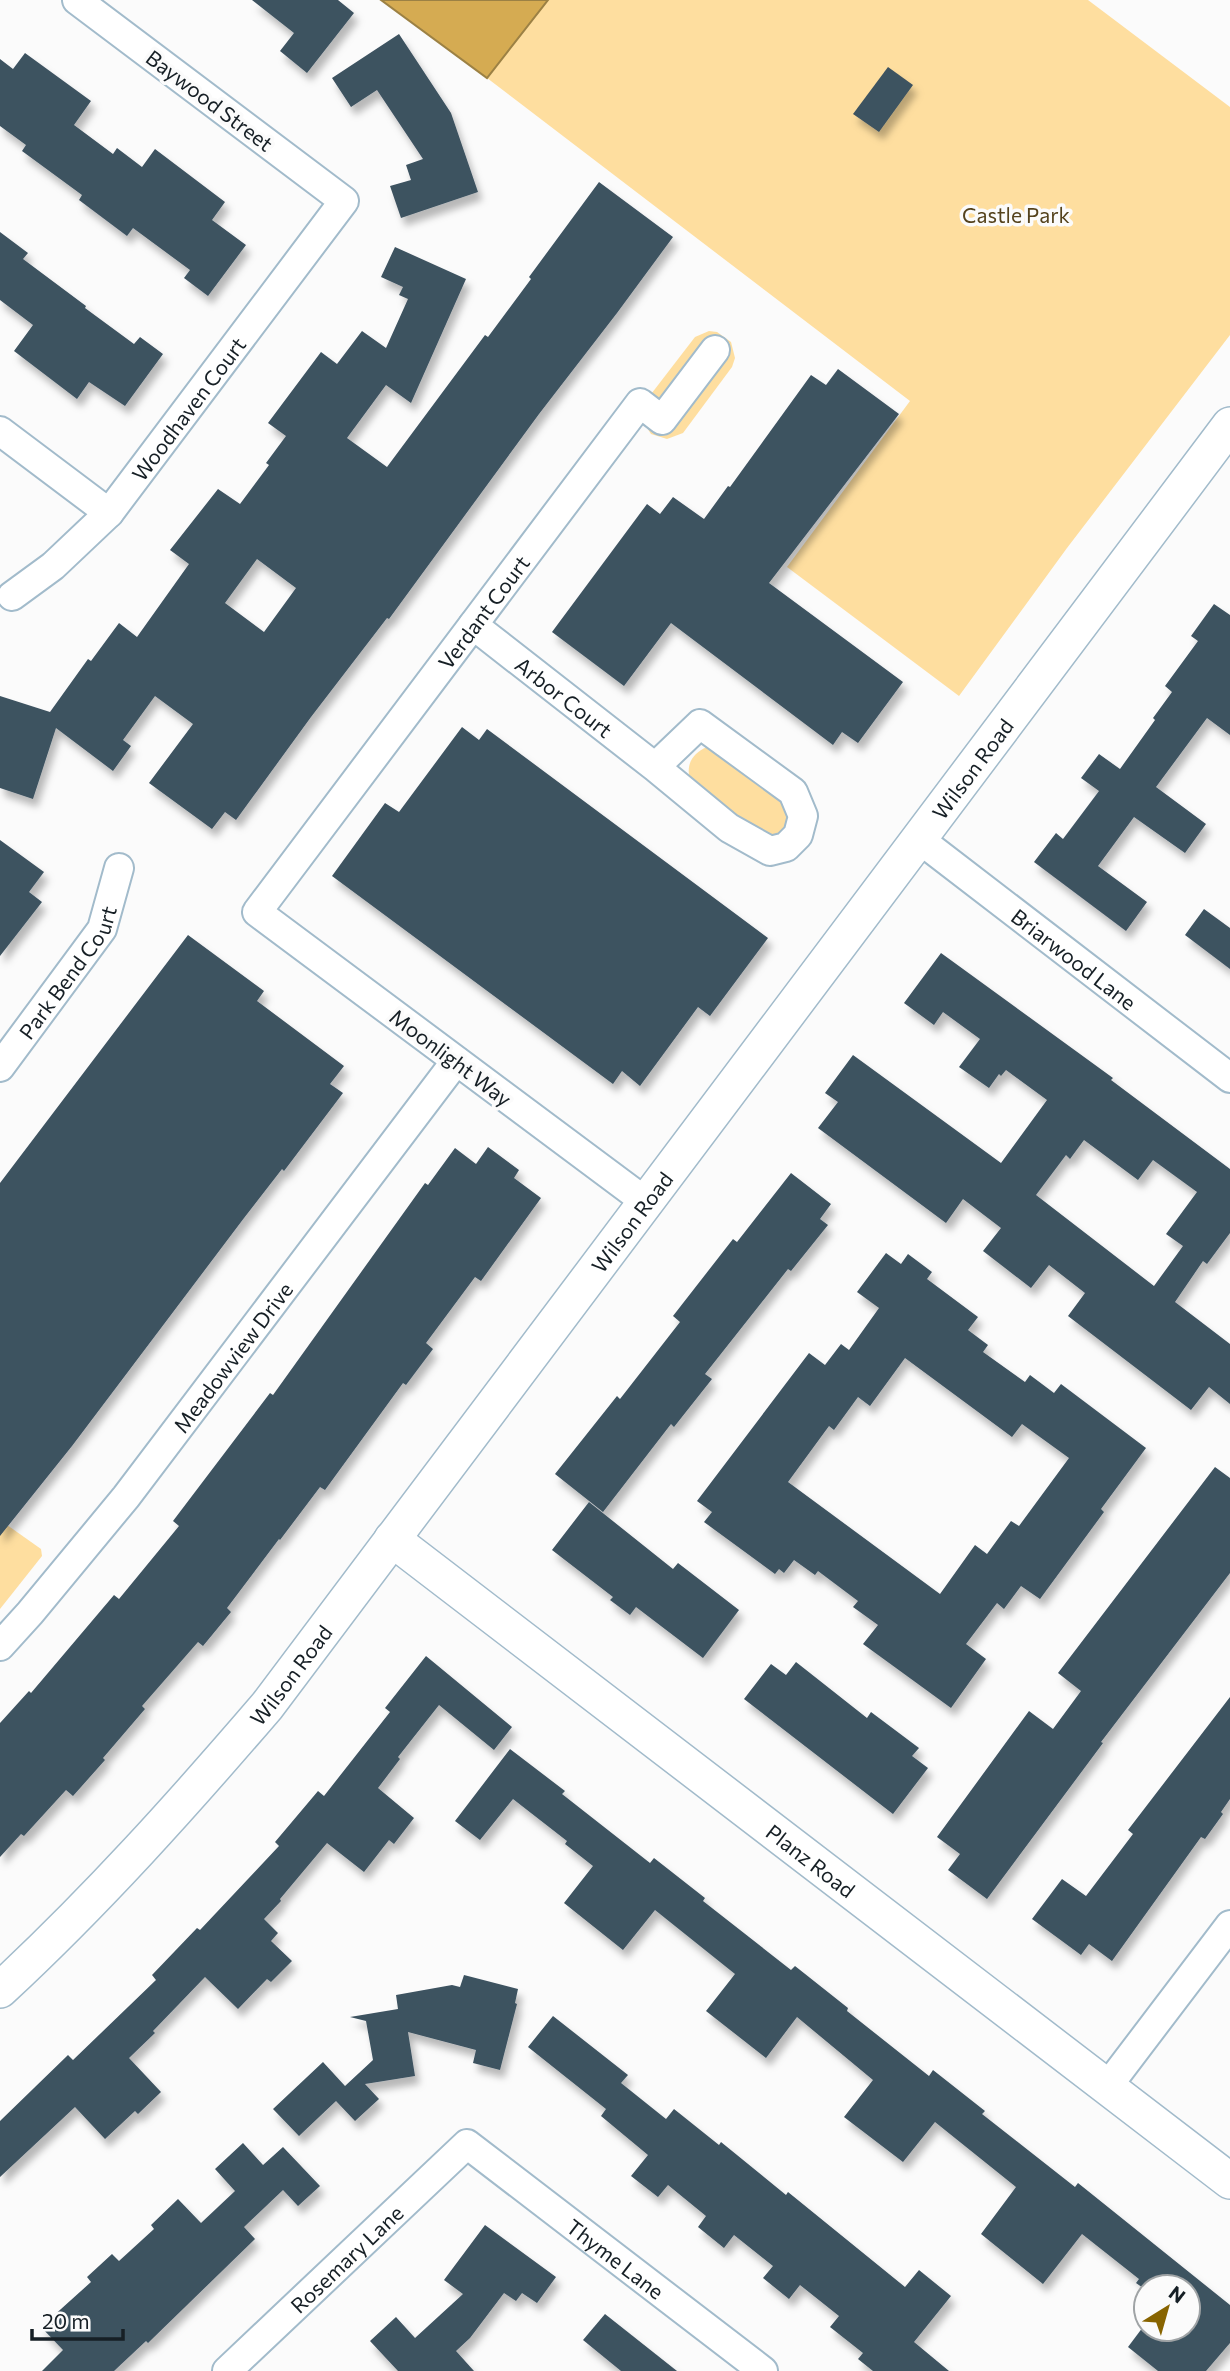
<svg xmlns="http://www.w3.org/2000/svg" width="1230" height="2371" font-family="Commissioner,sans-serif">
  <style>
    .green { fill: #fede9f }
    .water { fill: #d5ab52; stroke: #9c8144; stroke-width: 2 }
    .building { fill: #3d5260; fill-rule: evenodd; filter: url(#shadow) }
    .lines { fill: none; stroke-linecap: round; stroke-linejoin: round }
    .minor-casing { stroke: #a2bbcb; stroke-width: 32 }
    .tertiary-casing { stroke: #a2bbcb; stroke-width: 38 }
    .minor { stroke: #fff; stroke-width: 28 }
    .tertiary { stroke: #fff; stroke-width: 35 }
    .labels { text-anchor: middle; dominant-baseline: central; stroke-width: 7; stroke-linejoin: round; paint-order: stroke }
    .street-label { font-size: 21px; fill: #161f25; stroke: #fbfbfb }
    .park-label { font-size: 21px; fill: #55431d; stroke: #fbfbfb }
  </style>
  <defs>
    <filter id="shadow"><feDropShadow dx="4.5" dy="8" stdDeviation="3.5" flood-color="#0004"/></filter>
  </defs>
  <rect width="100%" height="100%" fill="#fbfbfb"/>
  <g class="green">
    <polygon points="548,0 1088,0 1230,107 1230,335 1067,548 959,696 787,567 910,401 487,78"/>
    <polygon points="709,331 717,332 731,342 735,358 732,367 683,433 667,439 651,434 642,420 645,402 695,337"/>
    <path d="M 707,747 L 716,747 L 792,800 L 800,824 L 769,842 L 691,783 C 685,766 691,754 707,747 Z"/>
    <polygon points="0,1520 41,1549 42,1556 0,1609"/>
  </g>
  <polygon class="water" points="381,0 548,0 487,78"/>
  <g class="building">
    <polygon points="252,0 338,0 354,13 307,73 280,51 294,33"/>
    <polygon points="399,34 451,113 478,192 401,218 390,186 411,180 406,165 423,159 377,90 351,107 332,78"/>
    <polygon points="25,53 91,101 74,125 113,154 117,148 142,167 155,149 225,202 212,220 246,245 208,296 184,278 190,270 133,228 127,236 79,200 82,195 22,151 26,145 0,126 0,59 13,69"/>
    <polygon points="888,67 913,85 879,132 853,114"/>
    <path d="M 599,182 L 673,237 L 617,313 L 539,414 L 389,619 L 387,618 L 311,717 L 236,820 L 225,812 L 212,829 L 149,783 L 193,724 L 155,696 L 123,740 L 131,746 L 113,771 L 56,728 L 33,799 L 0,788 L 0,696 L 50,712 L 88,659 L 91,661 L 119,623 L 137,637 L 189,564 L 170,550 L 218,489 L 240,504 L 269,465 L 266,463 L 286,436 L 268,423 L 321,352 L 337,364 L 362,331 L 386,348 L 408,299 L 399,295 L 403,287 L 381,277 L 395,247 L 466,279 L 411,403 L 386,385 L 347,438 L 387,467 L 485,335 L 488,337 L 531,279 L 529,277 ZM 257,559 L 296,588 L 264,632 L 225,603 Z"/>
    <polygon points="0,232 28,253 23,259 86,306 85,308 134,344 140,337 163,354 125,406 89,382 77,399 14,351 33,325 0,300"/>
    <polygon points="838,369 899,414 769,583 903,682 858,743 842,732 833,745 671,623 624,686 552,632 647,504 660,514 673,497 704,519 728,486 730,487 811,375 826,385"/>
    <polygon points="1214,604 1230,615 1230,735 1207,718 1156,787 1206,824 1185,853 1134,817 1098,866 1147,902 1126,931 1034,862 1056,833 1063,839 1099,791 1081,778 1099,754 1120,769 1155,720 1153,718 1172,692 1165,686 1198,641 1191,636"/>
    <polygon points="462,727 479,740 487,729 768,938 710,1016 698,1007 640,1086 622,1071 613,1084 332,876 385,803 399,812"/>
    <polygon points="0,840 44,872 29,892 42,902 0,956"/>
    <polygon points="1204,909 1230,928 1230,969 1185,935"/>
    <polygon points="188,935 264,991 257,1001 344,1066 330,1084 343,1093 284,1171 282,1169 244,1218 72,1446 0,1536 0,1183"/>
    <path d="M 941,953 L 1113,1078 L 1111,1080 L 1230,1169 L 1230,1233 L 1207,1264 L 1203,1261 L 1175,1302 L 1230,1344 L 1230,1404 L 1209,1387 L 1191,1410 L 1068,1316 L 1085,1293 L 1049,1265 L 1031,1288 L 983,1251 L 1001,1228 L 963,1199 L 946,1223 L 818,1128 L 838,1102 L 825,1093 L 853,1055 L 1001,1163 L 1047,1100 L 1006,1070 L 1001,1076 L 999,1074 L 989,1088 L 959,1067 L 980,1039 L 943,1012 L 934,1025 L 904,1003 ZM 1084,1140 L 1138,1180 L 1153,1160 L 1197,1192 L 1166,1234 L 1183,1246 L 1154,1286 L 1036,1195 L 1066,1155 L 1070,1159 Z"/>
    <polygon points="488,1147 519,1170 514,1178 541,1198 481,1281 475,1277 426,1343 433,1349 406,1385 403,1383 325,1490 320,1487 280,1540 279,1539 227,1608 231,1612 203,1646 198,1642 142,1706 145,1709 103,1758 105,1760 73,1796 66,1790 24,1836 21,1834 0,1857 0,1723 29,1691 31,1693 114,1595 119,1599 179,1526 173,1521 270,1393 273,1395 425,1183 428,1185 455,1148 476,1164"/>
    <polygon points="791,1173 831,1204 820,1219 828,1225 791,1271 788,1269 705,1374 712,1379 674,1427 671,1424 603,1512 555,1474 617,1396 620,1399 680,1322 673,1316 733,1239 737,1242"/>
    <path d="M 886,1253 L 901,1264 L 908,1254 L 932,1272 L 927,1279 L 978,1317 L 968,1330 L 988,1345 L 983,1352 L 1025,1382 L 1030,1375 L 1054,1393 L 1061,1384 L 1146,1448 L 1101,1509 L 1104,1512 L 1040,1599 L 1021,1586 L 1004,1609 L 997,1603 L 966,1644 L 986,1659 L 951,1708 L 863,1644 L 878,1625 L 853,1607 L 858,1601 L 818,1571 L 815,1575 L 794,1560 L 784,1573 L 779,1569 L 775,1574 L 704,1522 L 712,1512 L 697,1501 L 809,1353 L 825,1365 L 841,1344 L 849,1350 L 879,1308 L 857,1292 ZM 905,1358 L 1012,1437 L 1022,1424 L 1069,1458 L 1019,1526 L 1011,1521 L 987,1554 L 975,1545 L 940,1594 L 788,1482 L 829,1426 L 834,1430 L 858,1397 L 870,1406 Z"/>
    <polygon points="1215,1467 1230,1478 1230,1573 1101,1742 1103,1743 987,1899 948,1870 960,1854 937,1837 1029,1711 1053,1729 1081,1691 1058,1673"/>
    <polygon points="589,1502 673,1569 678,1563 739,1610 703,1658 636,1607 630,1615 610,1600 613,1597 552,1550"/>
    <polygon points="426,1656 512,1727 494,1750 439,1705 398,1757 400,1759 378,1788 414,1818 394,1844 389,1840 364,1872 327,1843 280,1899 281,1901 264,1919 278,1933 271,1941 292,1961 271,1982 267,1979 238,2009 205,1977 153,2031 155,2033 129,2058 161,2092 138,2114 135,2111 105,2139 75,2107 0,2177 0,2121 68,2055 73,2060 156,1980 152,1975 197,1928 200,1930 279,1846 275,1842 318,1791 324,1796 390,1712 385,1708"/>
    <polygon points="796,1662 867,1718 871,1712 919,1748 912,1756 928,1768 893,1814 744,1699 771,1664 786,1675"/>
    <polygon points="1230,1697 1230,1799 1221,1812 1223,1814 1205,1839 1201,1837 1112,1961 1089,1944 1081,1955 1032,1919 1062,1879 1086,1896 1133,1834 1128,1830"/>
    <polygon points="510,1749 565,1791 562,1794 650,1863 654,1858 705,1898 703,1901 791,1970 795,1966 848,2008 847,2011 929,2076 933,2070 985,2111 982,2114 1075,2187 1078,2183 1230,2305 1230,2343 1206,2371 1158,2371 1128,2347 1146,2323 1146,2329 1188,2329 1188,2287 1146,2287 1146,2290 1136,2283 1139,2279 1082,2234 1043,2284 981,2234 1016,2187 935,2122 903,2162 844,2117 873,2080 797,2017 766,2058 706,2011 735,1974 655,1910 623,1950 564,1903 593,1866 565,1844 567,1841 513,1799 480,1840 455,1821"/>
    <polygon points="464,1975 518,1989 515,2003 517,2004 500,2070 473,2063 476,2050 408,2032 415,2076 365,2084 379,2099 355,2121 336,2101 299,2136 273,2109 323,2062 345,2086 373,2060 366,2021 350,2017 398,2009 396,1995 452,1985 460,1987"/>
    <polygon points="553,2016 628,2075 621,2083 666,2119 674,2109 719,2145 721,2142 786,2195 788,2192 905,2287 919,2270 951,2296 914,2342 949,2371 873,2371 858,2359 863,2353 830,2327 839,2316 800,2285 789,2299 763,2278 773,2266 734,2235 724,2248 698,2227 706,2216 668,2185 658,2197 631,2176 648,2155 601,2116 606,2109 528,2047"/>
    <polygon points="243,2143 263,2165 283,2147 320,2186 298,2206 283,2190 244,2227 255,2239 148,2343 146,2341 114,2371 42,2371 63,2350 41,2327 91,2282 87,2277 112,2254 119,2261 154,2229 151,2225 178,2199 201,2223 235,2191 215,2169"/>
    <polygon points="485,2225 556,2277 537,2303 522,2293 516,2301 504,2293 470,2338 456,2351 474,2371 398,2371 370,2341 396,2317 415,2338 463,2294 444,2280"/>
    <polygon points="605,2314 677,2371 621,2371 583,2340"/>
  </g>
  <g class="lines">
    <g class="minor-casing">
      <g id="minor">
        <polyline points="0,431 109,513"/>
        <path id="s1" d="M 12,596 L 53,566 L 109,513 L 344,201 L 77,0"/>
        <path id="s2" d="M 473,625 L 655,767 L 700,724 L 793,792 L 803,816 L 798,835 L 786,847 L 770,851 L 729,828 L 655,767"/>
        <path id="s3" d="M 919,839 L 1230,1078"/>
        <path id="s4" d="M 0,1067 L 102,929 L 119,868"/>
        <path id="s5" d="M 646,1202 L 257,912 L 640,403 L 662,420 L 715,350"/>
        <path id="s6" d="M 0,1646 L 30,1613 L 126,1497 L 456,1061"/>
        <polyline points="1107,2087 1230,1925"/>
        <path id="s7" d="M 227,2371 L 467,2144 L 763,2371"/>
      </g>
    </g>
    <g class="tertiary-casing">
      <g id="tertiary">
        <path id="s8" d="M 392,1539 L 1230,2181"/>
        <path id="s9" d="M 0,1990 C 96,1901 182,1805 267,1706 L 1230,425"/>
      </g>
    </g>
    <use href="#minor" class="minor"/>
    <use href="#tertiary" class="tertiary"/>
  </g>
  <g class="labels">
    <g class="street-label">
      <text transform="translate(210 100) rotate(37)">Baywood Street</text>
      <text stroke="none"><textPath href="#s1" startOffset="259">Woodhaven Court</textPath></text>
      <text stroke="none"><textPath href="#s5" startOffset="861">Verdant Court</textPath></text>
      <text stroke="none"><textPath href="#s2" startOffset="116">Arbor Court</textPath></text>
      <text stroke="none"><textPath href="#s9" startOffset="1563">Wilson Road</textPath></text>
      <text stroke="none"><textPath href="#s3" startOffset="196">Briarwood Lane</textPath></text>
      <text stroke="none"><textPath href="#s4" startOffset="117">Park Bend Court</textPath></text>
      <text transform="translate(451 1057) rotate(37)">Moonlight Way</text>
      <text stroke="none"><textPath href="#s9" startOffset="996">Wilson Road</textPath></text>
      <text stroke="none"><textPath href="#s6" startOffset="371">Meadowview Drive</textPath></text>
      <text stroke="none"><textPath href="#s9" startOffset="429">Wilson Road</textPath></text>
      <text stroke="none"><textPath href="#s8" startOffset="528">Planz Road</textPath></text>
      <text stroke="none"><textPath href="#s7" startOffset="164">Rosemary Lane</textPath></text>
      <text stroke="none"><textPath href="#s7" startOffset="518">Thyme Lane</textPath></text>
    </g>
    <g class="park-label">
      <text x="1016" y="214">Castle Park</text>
    </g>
  </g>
  <g transform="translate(1167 2308) rotate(37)"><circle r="33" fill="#fbfbfb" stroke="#9fa3a5" stroke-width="2"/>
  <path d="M0-5L12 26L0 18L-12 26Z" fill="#886400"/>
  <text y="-10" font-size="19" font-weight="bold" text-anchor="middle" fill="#161f25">N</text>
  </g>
  <path d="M32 2329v10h91v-10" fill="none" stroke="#161f25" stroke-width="3.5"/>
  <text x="42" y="2329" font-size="21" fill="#161f25" stroke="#fbfbfb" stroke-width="5" paint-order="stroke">20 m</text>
</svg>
